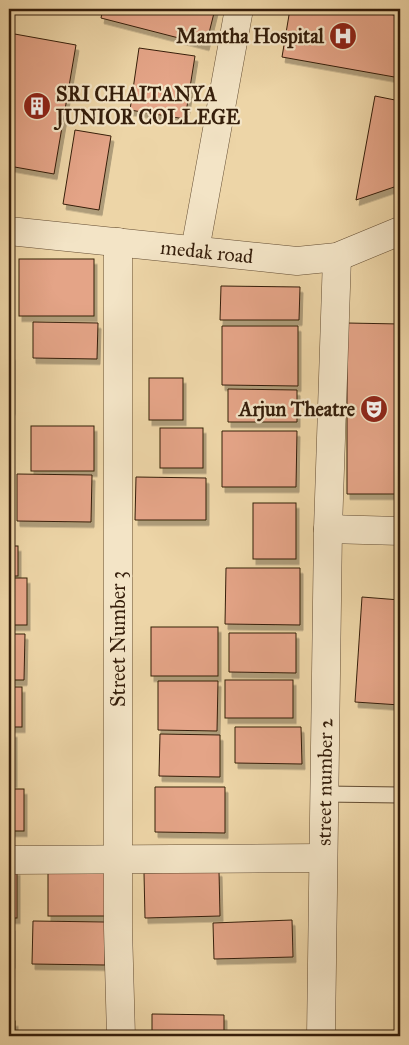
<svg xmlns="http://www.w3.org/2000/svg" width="409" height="1045" font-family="'IM FELL Great Primer',serif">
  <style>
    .building { fill: #e4a487; stroke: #351e0b; filter: url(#shadow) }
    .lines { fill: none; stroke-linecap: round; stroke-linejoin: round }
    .service-casing { stroke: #634c32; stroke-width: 17 }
    .minor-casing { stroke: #634c32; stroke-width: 29 }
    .service { stroke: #f3e4c6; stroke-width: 15 }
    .minor { stroke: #f3e4c6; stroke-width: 28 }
    .labels { text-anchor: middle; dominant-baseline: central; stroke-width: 4.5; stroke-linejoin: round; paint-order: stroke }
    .poi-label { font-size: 20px; font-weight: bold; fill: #351e0b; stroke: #f3e4c6; text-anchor: end }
    .street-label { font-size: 20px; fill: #351e0b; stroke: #f3e4c6 }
  </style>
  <defs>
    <filter id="shadow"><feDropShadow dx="3" dy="5.5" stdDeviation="0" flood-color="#0004"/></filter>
  </defs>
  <rect width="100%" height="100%" fill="#edd5a7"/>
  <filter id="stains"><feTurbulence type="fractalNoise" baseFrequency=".004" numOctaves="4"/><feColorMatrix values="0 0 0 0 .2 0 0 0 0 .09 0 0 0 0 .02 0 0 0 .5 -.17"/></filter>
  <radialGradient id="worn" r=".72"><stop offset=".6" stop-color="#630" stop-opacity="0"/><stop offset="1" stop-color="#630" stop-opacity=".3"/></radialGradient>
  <g class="building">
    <polygon points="103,9 215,9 206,45 101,18"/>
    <polygon points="290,9 361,9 400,16 400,78 282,57"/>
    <polygon points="9,33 76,45 54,174 9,166"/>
    <polygon points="139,48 195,56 185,119 130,110"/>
    <polygon points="375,96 400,101 400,185 356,200"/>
    <polygon points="75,130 111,136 99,210 63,204"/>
    <rect x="19" y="259" width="75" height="57"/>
    <polygon points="221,286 300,287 299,320 220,320"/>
    <polygon points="33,322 98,323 97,359 33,358"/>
    <polygon points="347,323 400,324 400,494 347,494"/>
    <polygon points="222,326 298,326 298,386 222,385"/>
    <rect x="9" y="355" width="3" height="54"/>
    <rect x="149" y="378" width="34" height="42"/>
    <polygon points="228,389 297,390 297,422 228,422"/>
    <rect x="31" y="426" width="63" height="45"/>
    <rect x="160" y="428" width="43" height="40"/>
    <polygon points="222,431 297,431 296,487 222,487"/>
    <polygon points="17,474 92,475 91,522 17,521"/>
    <rect x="9" y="475" width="2" height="48"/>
    <polygon points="136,477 206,478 206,520 135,520"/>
    <rect x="253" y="503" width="43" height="56"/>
    <rect x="9" y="546" width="9" height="30"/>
    <polygon points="226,568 300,568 300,625 225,624"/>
    <rect x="9" y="578" width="18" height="47"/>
    <polygon points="362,597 400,600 400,705 355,702"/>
    <rect x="151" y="627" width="67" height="49"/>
    <polygon points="229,633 296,633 296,673 229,672"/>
    <polygon points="9,634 25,634 24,680 9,680"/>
    <rect x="225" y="680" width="68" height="38"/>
    <polygon points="158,681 218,681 217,731 158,730"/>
    <rect x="9" y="687" width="13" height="40"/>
    <polygon points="235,727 301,727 302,764 235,763"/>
    <rect x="9" y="732" width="5" height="50"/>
    <polygon points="160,734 220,735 220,777 159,776"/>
    <polygon points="155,787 225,787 225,833 155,832"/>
    <rect x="9" y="789" width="15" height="42"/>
    <rect x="9" y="870" width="8" height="48"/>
    <rect x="48" y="871" width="59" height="45"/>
    <polygon points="219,871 220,916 145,918 144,873"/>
    <polygon points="292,920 293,957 214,959 213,923"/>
    <polygon points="33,921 105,922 105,965 32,964"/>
    <polygon points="9,924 12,925 12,963 9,963"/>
    <polygon points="152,1014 224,1015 224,1036 152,1036"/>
    <rect x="9" y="1021" width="6" height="15"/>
  </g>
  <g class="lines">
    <g class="service-casing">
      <polyline id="service" points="324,794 400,795"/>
    </g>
    <g class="minor-casing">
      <g id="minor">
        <path id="s1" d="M 9,231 L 297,261 L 337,257 L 400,231"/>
        <polyline points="118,242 118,928 121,1036"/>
        <polyline points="195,250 239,9"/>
        <polyline points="328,529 400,531"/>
        <polyline points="9,860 323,858"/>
        <path id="s2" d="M 321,1036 L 328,529 L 337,257"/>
      </g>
    </g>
    <use href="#service" class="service"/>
    <use href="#minor" class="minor"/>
  </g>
  <defs>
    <g id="hospital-disc" transform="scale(1.4375)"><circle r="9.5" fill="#8f2418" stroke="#f3e4c6"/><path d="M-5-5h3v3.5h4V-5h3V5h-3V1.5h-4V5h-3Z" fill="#fff"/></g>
    <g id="building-disc" transform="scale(1.4375)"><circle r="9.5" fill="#8f2418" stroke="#f3e4c6"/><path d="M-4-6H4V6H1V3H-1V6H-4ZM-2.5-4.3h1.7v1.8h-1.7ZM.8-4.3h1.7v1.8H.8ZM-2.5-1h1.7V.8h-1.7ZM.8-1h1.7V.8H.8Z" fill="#fff"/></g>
    <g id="theatre-disc" transform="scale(1.4375)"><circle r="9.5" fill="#8f2418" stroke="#f3e4c6"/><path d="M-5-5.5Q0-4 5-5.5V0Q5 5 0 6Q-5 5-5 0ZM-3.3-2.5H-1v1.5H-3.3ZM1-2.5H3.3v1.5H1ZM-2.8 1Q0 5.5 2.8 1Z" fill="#fff"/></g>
  </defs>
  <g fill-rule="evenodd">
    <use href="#hospital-disc" x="343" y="36"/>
    <use href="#building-disc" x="37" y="106"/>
    <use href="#theatre-disc" x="374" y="409"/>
  </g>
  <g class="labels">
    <g class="poi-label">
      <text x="324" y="36">Mamtha Hospital</text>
      <text x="56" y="94" text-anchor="start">SRI CHAITANYA<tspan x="56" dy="23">JUNIOR COLLEGE</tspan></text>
      <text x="355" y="409">Arjun Theatre</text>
    </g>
    <g class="street-label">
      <text stroke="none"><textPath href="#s1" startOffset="199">medak road</textPath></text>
      <text transform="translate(118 639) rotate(-90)">Street Number 3</text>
      <text stroke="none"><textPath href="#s2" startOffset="254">street number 2</textPath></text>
    </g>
  </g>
  <rect width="409" height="1045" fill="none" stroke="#edd5a7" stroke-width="30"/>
  <rect x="10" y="10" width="389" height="1025" fill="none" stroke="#351e0b" stroke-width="2.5"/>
  <rect x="15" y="15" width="379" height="1015" fill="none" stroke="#351e0b"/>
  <rect width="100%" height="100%" filter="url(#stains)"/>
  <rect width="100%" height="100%" fill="url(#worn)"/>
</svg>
